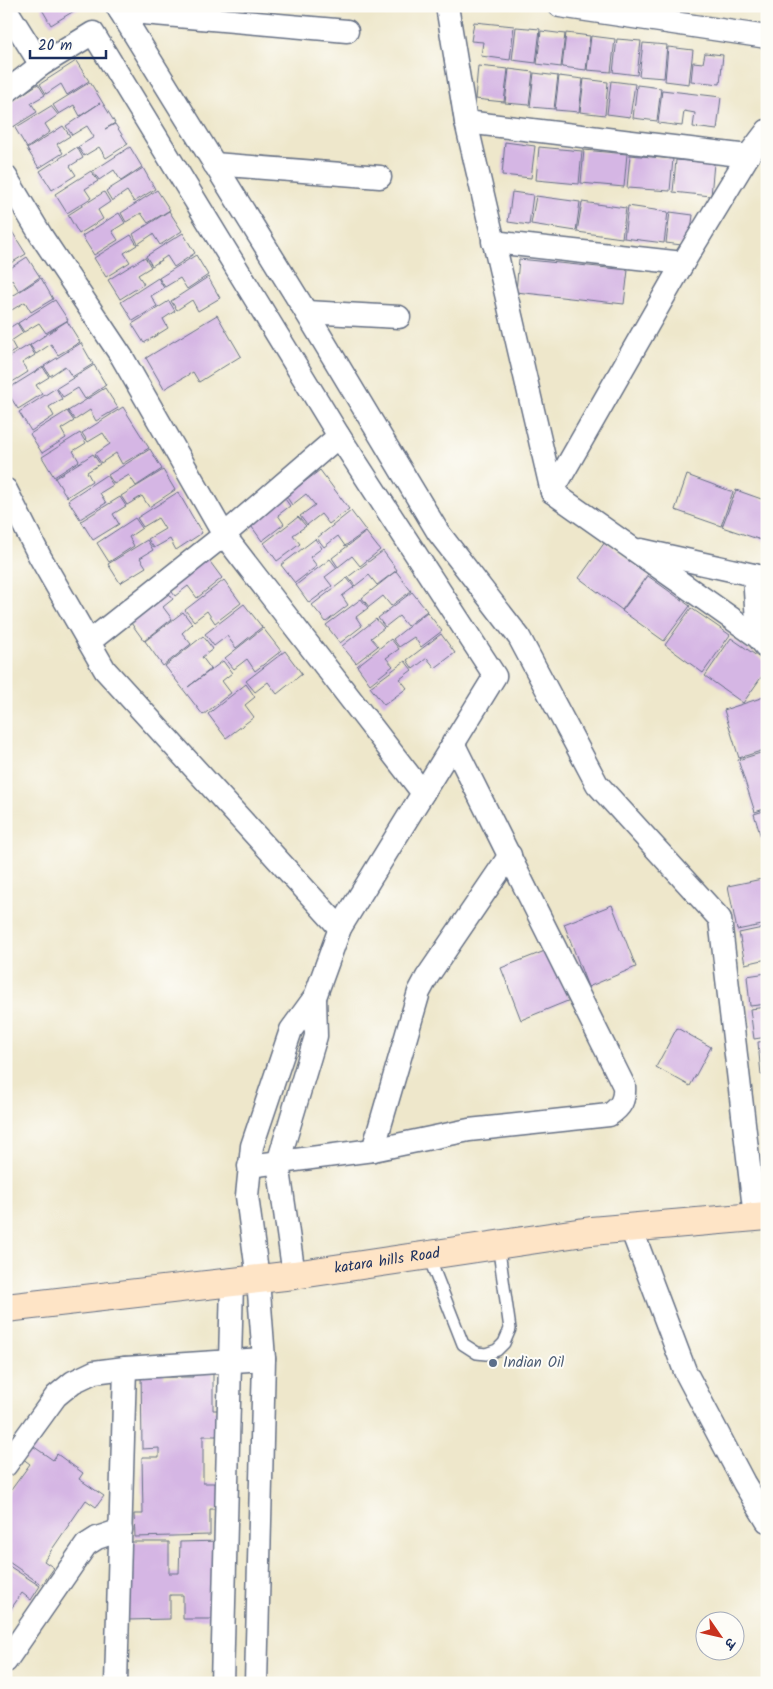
<svg xmlns="http://www.w3.org/2000/svg" width="773" height="1689" font-family="Kalam,'Playpen Sans Deva',sans-serif">
  <style>
    .building { fill: #d5b6e4 }
    .lines { fill: none; stroke-linecap: round; stroke-linejoin: round }
    .service-casing { stroke: #656f84; stroke-width: 14 }
    .minor-casing { stroke: #656f84; stroke-width: 25 }
    .secondary-casing { stroke: #656f84; stroke-width: 30 }
    .service { stroke: #fff; stroke-width: 11 }
    .minor { stroke: #fff; stroke-width: 22 }
    .secondary { stroke: #fee4c6; stroke-width: 28 }
    .service-dot { fill: #5c6f8a; stroke: #fdfcf7; stroke-width: 2 }
    .labels { text-anchor: middle; dominant-baseline: central; stroke-width: 4; stroke-linejoin: round; paint-order: stroke }
    .street-label { font-size: 15px; fill: #1b2f5e; stroke: #fdfcf7 }
    .service-label { font-size: 15px; fill: #4e5e75; stroke: #fdfcf7; text-anchor: start }
  </style>
  <rect width="100%" height="100%" fill="#fdfcf7"/>
  <filter id="ink" filterUnits="userSpaceOnUse"><feTurbulence type="fractalNoise" baseFrequency=".02" numOctaves="2"/><feDisplacementMap in="SourceGraphic" scale="10" xChannelSelector="R" yChannelSelector="G"/><feConvolveMatrix kernelMatrix="1 2 1 2 8 2 1 2 1" color-interpolation-filters="sRGB"/></filter>
  <filter id="wash" filterUnits="userSpaceOnUse"><feTurbulence type="fractalNoise" baseFrequency=".0096" numOctaves="4" result="noise"/><feDisplacementMap in="SourceGraphic" scale="20" xChannelSelector="R" yChannelSelector="G"/><feGaussianBlur stdDeviation="1.12" result="paint"/><feColorMatrix in="noise" values="0 0 0 0 0 0 0 0 0 0 0 0 0 0 0 0 0 1.4 0 .05"/><feComposite in="paint" operator="in"/></filter>
  <g filter="url(#wash)">
    <rect width="100%" height="100%" fill="#eee7cb"/>
    <g id="blocks">
      <g class="building">
        <polygon points="40,6 82,6 51,25"/>
        <polygon points="474,22 514,26 510,60 481,56 483,42 471,41"/>
        <polygon points="516,27 540,29 536,63 512,60"/>
        <polygon points="541,31 565,34 561,67 537,64"/>
        <polygon points="566,33 590,36 586,70 562,67"/>
        <polygon points="591,36 615,39 611,72 587,70"/>
        <polygon points="617,39 641,41 637,75 613,72"/>
        <polygon points="643,43 667,45 664,78 639,76"/>
        <polygon points="668,47 693,50 689,84 665,81"/>
        <polygon points="705,53 723,55 720,84 691,81 693,62 703,63"/>
        <polygon points="76,61 89,81 67,95 61,84 46,94 40,84"/>
        <polygon points="478,66 508,69 504,102 475,99"/>
        <polygon points="509,69 533,72 529,105 505,103"/>
        <polygon points="534,73 558,76 554,109 530,107"/>
        <polygon points="559,76 583,79 579,112 555,110"/>
        <polygon points="584,79 608,82 605,115 580,112"/>
        <polygon points="611,81 635,84 630,117 607,114"/>
        <polygon points="90,82 115,123 105,129 115,124 128,144 106,158 99,147 84,156 78,147 94,137 87,126 72,135 66,126 100,103 80,116 74,105 59,114 53,105"/>
        <polygon points="38,84 45,95 31,103 37,112 13,127 6,116 6,105"/>
        <polygon points="637,85 661,88 657,121 633,118"/>
        <polygon points="662,90 721,97 717,130 693,127 695,113 684,111 682,126 658,123"/>
        <polygon points="51,106 58,115 45,124 50,132 27,148 15,128"/>
        <polygon points="63,126 70,136 57,144 63,153 39,168 27,149"/>
        <polygon points="505,142 535,146 531,178 502,175"/>
        <polygon points="77,147 83,158 70,166 76,175 52,190 40,171"/>
        <polygon points="130,147 142,167 121,181 114,170 99,180 93,171"/>
        <polygon points="539,147 582,151 579,184 536,180"/>
        <polygon points="584,150 627,154 624,187 581,183"/>
        <polygon points="630,155 673,159 670,191 627,188"/>
        <polygon points="676,160 714,163 711,196 673,192"/>
        <polygon points="143,168 155,189 134,202 127,191 112,201 106,191"/>
        <polygon points="91,171 98,181 85,189 91,198 67,213 55,194"/>
        <polygon points="157,190 170,210 148,223 141,213 126,222 121,213"/>
        <polygon points="104,192 110,202 98,210 103,219 79,234 68,215"/>
        <polygon points="512,192 533,195 529,225 508,222"/>
        <polygon points="536,196 580,202 576,231 531,224"/>
        <polygon points="582,202 626,208 622,238 577,232"/>
        <polygon points="628,206 668,212 664,243 624,238"/>
        <polygon points="169,211 182,231 160,245 153,234 138,244 133,234"/>
        <polygon points="670,212 693,215 689,246 666,243"/>
        <polygon points="119,213 125,223 112,231 118,240 94,255 82,236"/>
        <polygon points="6,222 26,254 6,266"/>
        <polygon points="183,233 195,253 174,267 167,256 152,266 146,256"/>
        <polygon points="131,235 137,245 124,253 130,262 106,277 94,258"/>
        <polygon points="196,255 208,275 187,289 180,278 165,287 159,278"/>
        <polygon points="27,257 40,277 19,291 12,280 6,284 6,271"/>
        <polygon points="145,257 151,267 138,275 144,284 120,299 108,280"/>
        <polygon points="519,259 628,270 624,304 516,292"/>
        <polygon points="208,277 220,298 198,311 192,300 177,310 171,301"/>
        <polygon points="41,278 53,299 31,312 25,302 10,311 6,306 6,300"/>
        <polygon points="158,278 164,288 151,296 157,306 133,321 121,302"/>
        <polygon points="55,300 68,320 46,333 39,323 24,332 18,323"/>
        <polygon points="169,301 175,311 163,319 168,328 144,343 132,324"/>
        <polygon points="217,315 241,356 199,382 193,372 164,389 146,358"/>
        <polygon points="67,321 80,342 58,355 51,344 36,354 30,345"/>
        <polygon points="17,323 23,333 11,341 16,350 6,356 6,330"/>
        <polygon points="81,343 93,364 72,377 65,366 50,376 44,366"/>
        <polygon points="29,345 35,355 22,363 28,372 6,386 6,359"/>
        <polygon points="94,365 106,385 85,399 78,388 63,397 57,388"/>
        <polygon points="43,367 49,377 36,385 42,394 18,409 6,390"/>
        <polygon points="56,388 62,399 49,407 54,416 31,431 19,412"/>
        <polygon points="105,388 118,408 96,421 90,410 75,420 68,411"/>
        <polygon points="123,407 149,448 122,464 116,453 101,463 95,454 110,444 103,433 88,442 82,433"/>
        <polygon points="67,411 74,421 61,429 66,438 42,453 30,434"/>
        <polygon points="80,433 86,443 73,451 79,461 54,477 42,457"/>
        <polygon points="150,449 162,469 136,486 129,475 114,484 108,475"/>
        <polygon points="93,454 100,464 87,472 92,481 67,497 55,478"/>
        <polygon points="163,470 175,490 149,507 142,496 127,505 121,496"/>
        <polygon points="320,470 349,509 329,524 321,514 307,525 300,516 315,505 306,494 292,505 286,496"/>
        <polygon points="106,475 113,485 100,493 106,503 80,519 68,500"/>
        <polygon points="687,475 733,492 721,526 675,510"/>
        <polygon points="736,490 767,501 767,542 722,527"/>
        <polygon points="178,492 202,533 176,550 170,539 154,548 148,539 165,529 158,518 143,527 137,518"/>
        <polygon points="283,496 290,506 278,515 284,524 262,541 249,523"/>
        <polygon points="120,497 126,506 113,514 119,524 93,540 81,521"/>
        <polygon points="351,511 366,531 345,546 338,536 324,547 317,538"/>
        <polygon points="298,517 306,526 293,535 300,544 277,561 264,543"/>
        <polygon points="135,518 142,528 129,537 134,546 109,562 97,543"/>
        <polygon points="366,532 380,550 360,566 352,556 338,567 332,558"/>
        <polygon points="315,539 322,548 310,557 317,566 295,583 281,565"/>
        <polygon points="147,540 153,550 140,558 146,567 120,583 108,564"/>
        <polygon points="605,542 648,574 622,610 579,578"/>
        <polygon points="383,551 397,570 377,585 369,575 355,586 348,577"/>
        <polygon points="205,555 222,578 197,598 188,586 175,596 166,584"/>
        <polygon points="330,559 337,568 325,577 332,586 309,603 296,585"/>
        <polygon points="396,571 411,591 391,606 383,596 369,607 362,598"/>
        <polygon points="648,576 690,606 664,641 622,611"/>
        <polygon points="347,578 354,587 342,596 348,605 326,622 312,605"/>
        <polygon points="224,580 241,603 215,623 207,611 194,621 185,610"/>
        <polygon points="164,587 173,599 163,607 172,619 144,641 126,616"/>
        <polygon points="412,592 427,611 407,626 399,616 385,627 378,618"/>
        <polygon points="361,599 368,608 356,617 362,626 340,643 326,625"/>
        <polygon points="244,604 262,627 236,648 227,636 214,646 205,634"/>
        <polygon points="691,608 730,635 703,673 665,645"/>
        <polygon points="183,612 192,624 182,633 191,644 163,666 145,641"/>
        <polygon points="427,612 442,631 421,647 414,637 399,647 393,639"/>
        <polygon points="376,619 384,628 371,638 378,646 356,663 342,646"/>
        <polygon points="263,628 281,651 255,671 247,659 234,669 225,658"/>
        <polygon points="441,634 455,653 435,668 427,658 413,669 407,660"/>
        <polygon points="203,636 213,649 202,657 211,669 188,687 223,661 232,673 222,681 231,693 203,715 165,666"/>
        <polygon points="731,638 767,663 767,669 743,703 705,676"/>
        <polygon points="391,639 399,649 386,658 393,666 370,684 357,666"/>
        <polygon points="285,651 302,674 277,694 268,682 255,692 246,681"/>
        <polygon points="405,661 412,670 400,679 407,688 384,705 370,687"/>
        <polygon points="246,684 255,697 245,705 254,717 226,738 208,714"/>
        <polygon points="767,696 767,749 739,758 724,710"/>
        <polygon points="767,751 767,808 755,812 738,760"/>
        <polygon points="767,810 767,854 766,854 754,814"/>
        <polygon points="767,878 767,924 737,930 728,886"/>
        <polygon points="612,905 636,967 588,987 564,924"/>
        <polygon points="767,927 767,959 745,964 739,933"/>
        <polygon points="550,949 570,1000 521,1020 501,968"/>
        <polygon points="767,973 767,1004 750,1006 747,976"/>
        <polygon points="767,1007 767,1037 754,1039 750,1009"/>
        <polygon points="677,1028 711,1047 690,1086 656,1067"/>
        <polygon points="767,1041 767,1074 761,1075 758,1042"/>
        <polygon points="193,1369 213,1369 213,1410 220,1410 221,1436 203,1436 203,1483 222,1483 222,1509 210,1509 210,1535 135,1537 134,1514 143,1514 142,1457 159,1457 159,1448 142,1449 141,1370 164,1370 164,1377 193,1377"/>
        <polygon points="27,1442 53,1460 57,1454 83,1473 79,1479 104,1496 96,1507 86,1500 44,1561 54,1568 42,1585 6,1560 6,1497 30,1464 18,1455"/>
        <polygon points="221,1541 221,1619 183,1619 183,1595 170,1595 170,1619 127,1620 127,1542 169,1542 169,1573 179,1573 180,1542"/>
        <polygon points="6,1564 40,1586 31,1600 22,1593 6,1616"/>
      </g>
    </g>
  </g>
  <g filter="url(#ink)">
    <use href="#blocks" fill-opacity="0" stroke="#656f84" stroke-width="1"/>
    <g class="lines">
      <g class="service-casing">
        <polyline id="service" points="428,1255 463,1344 477,1353 486,1354 497,1350 504,1343 510,1329 498,1244"/>
      </g>
      <g class="minor-casing">
        <g id="minor">
          <polyline points="117,6 306,312 438,532 519,637 597,784 720,919 755,1217"/>
          <polyline points="447,6 466,122 552,492 758,637 767,648"/>
          <polyline points="560,6 767,37"/>
          <polyline points="6,9 41,65"/>
          <polyline points="120,11 347,31"/>
          <polyline points="6,92 41,65 93,33 339,436 495,676 340,928 315,997 291,1030 252,1146 247,1196 258,1279 264,1359 256,1683"/>
          <polyline points="466,122 748,156"/>
          <polyline points="214,164 380,177"/>
          <polyline points="6,177 42,237 122,357 224,535 423,793"/>
          <polyline points="493,242 683,263"/>
          <polyline points="306,312 399,317"/>
          <polyline points="6,490 40,557 105,670 340,928"/>
          <polyline points="552,492 683,263 748,156 767,131"/>
          <polyline points="641,550 767,578"/>
          <polyline points="754,575 758,637"/>
          <polyline points="89,642 224,535 339,436"/>
          <polyline points="373,1150 419,992 427,977 510,855"/>
          <path d="M 249,1166 L 373,1150 L 469,1130 L 609,1115 C 621,1107 625,1100 624,1086 L 453,743"/>
          <polyline points="631,1228 685,1371 744,1483 767,1521"/>
          <polyline points="294,1275 278,1163 316,1036 315,997"/>
          <polyline points="6,1465 56,1396 73,1382 94,1372 125,1368 264,1359"/>
          <polyline points="6,1661 86,1545 97,1538 121,1530"/>
          <polyline points="116,1683 125,1368"/>
          <polyline points="222,1683 232,1282"/>
        </g>
      </g>
      <g class="secondary-casing">
        <g id="secondary">
          <path id="s1" d="M 6,1308 L 294,1275 L 591,1231 L 767,1216"/>
        </g>
      </g>
      <use href="#service" class="service"/>
      <use href="#minor" class="minor"/>
      <use href="#secondary" class="secondary"/>
    </g>
  </g>
  <circle class="service-dot" cx="493" cy="1363" r="5"/>
  <g class="labels">
    <g class="street-label">
      <text stroke="none"><textPath href="#s1" startOffset="384">katara hills Road</textPath></text>
    </g>
    <g class="service-label">
      <text x="503" y="1363">Indian Oil</text>
    </g>
  </g>
  <rect width="773" height="1689" fill="none" stroke="#fdfcf7" stroke-width="25"/>
  <g transform="translate(720 1636) rotate(124)"><circle r="24" fill="#fdfcf7" stroke="#a3aaba"/>
  <path d="M0-4L9 19L0 12L-9 19Z" fill="#c8321e"/>
  <text y="-8" font-size="14" font-weight="bold" text-anchor="middle" fill="#1b2f5e">उ</text>
  </g>
  <path d="M30 50v8h76v-8" fill="none" stroke="#1b2f5e" stroke-width="2.5"/>
  <text x="38" y="50" font-size="15" fill="#1b2f5e" stroke="#fdfcf7" stroke-width="4" paint-order="stroke">20 m</text>
</svg>
